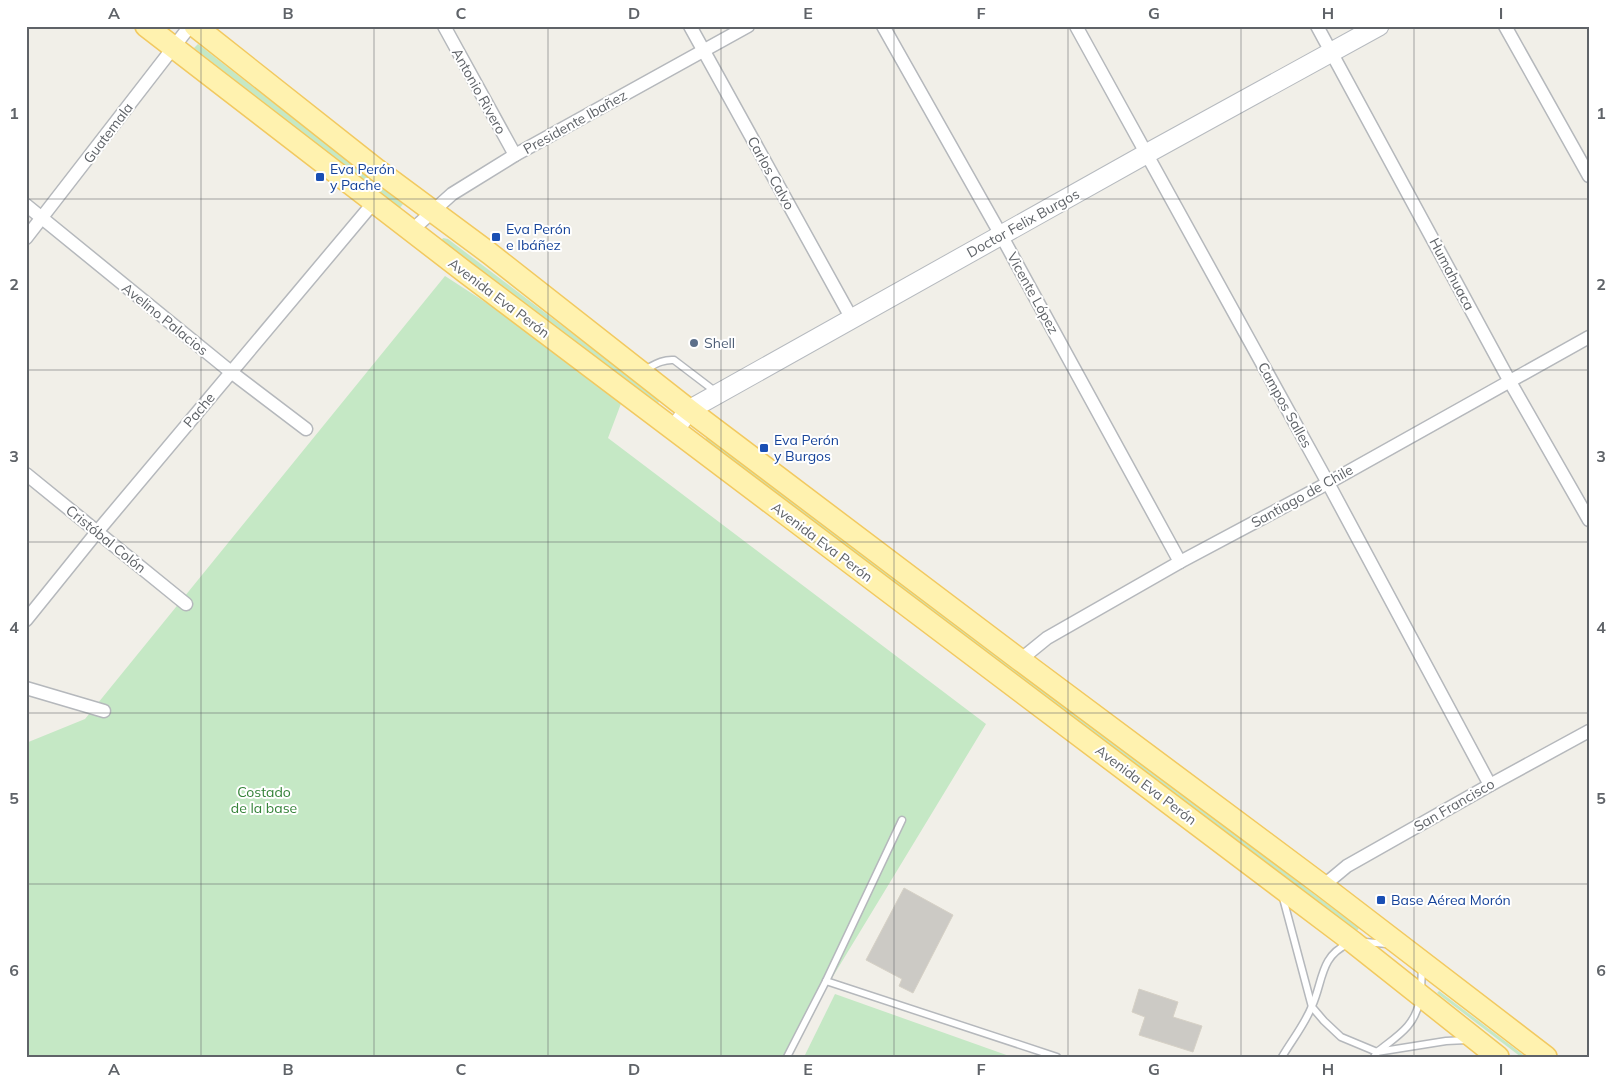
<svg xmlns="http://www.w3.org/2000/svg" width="1615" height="1083" font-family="Mulish,sans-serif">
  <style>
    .green { fill: #c5e8c5 }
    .building { fill: #cccac5; stroke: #d6d1c6 }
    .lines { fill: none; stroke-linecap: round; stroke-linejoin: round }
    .lane-casing { stroke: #b5b8bc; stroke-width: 9 }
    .street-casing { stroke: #b5b8bc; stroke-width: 15 }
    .secondary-casing { stroke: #b6babf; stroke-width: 21 }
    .primary-casing { stroke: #f2c960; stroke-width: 24 }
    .lane { stroke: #fff; stroke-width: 6 }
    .street { stroke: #fff; stroke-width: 12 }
    .secondary { stroke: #fff; stroke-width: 19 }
    .primary { stroke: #fff2af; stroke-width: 21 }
    .grid { fill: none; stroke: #5f6368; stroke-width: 1; stroke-opacity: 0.55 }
    .transit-dot { fill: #1a4fb4; stroke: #fff; stroke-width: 2 }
    .service-dot { fill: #5c6f8a; stroke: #fff; stroke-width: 2 }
    .labels { text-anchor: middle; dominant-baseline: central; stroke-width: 4; stroke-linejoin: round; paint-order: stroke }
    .street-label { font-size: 14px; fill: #5f6368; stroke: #fff }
    .transit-label { font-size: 14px; fill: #164399; stroke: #fff; text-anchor: start }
    .service-label { font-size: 14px; fill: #4e5e75; stroke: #fff; text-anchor: start }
    .park-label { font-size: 14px; fill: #348238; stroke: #fff }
    .neatline { fill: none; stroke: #5f6368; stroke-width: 2 }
    .grid-label { font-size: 16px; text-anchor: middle; font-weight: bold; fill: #5f6368 }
  </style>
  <rect width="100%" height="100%" fill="#f1efe8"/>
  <g class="green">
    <polygon points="198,44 403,204 399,209 194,48"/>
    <polygon points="443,238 448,239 660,400 658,403 443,244 441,241"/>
    <polygon points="445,276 625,393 608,438 986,724 784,1057 26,1057 26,743 85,719"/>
    <polygon points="707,436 1359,928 1356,932 705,441"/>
    <polygon points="1439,991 1526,1057 1521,1057 1437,993"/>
    <polygon points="835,994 1012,1057 804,1057"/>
  </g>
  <g class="building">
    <polygon points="904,888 953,915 913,993 899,986 902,979 866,960"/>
    <polygon points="1139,989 1178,1002 1173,1017 1202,1026 1193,1052 1139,1035 1145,1017 1132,1012"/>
  </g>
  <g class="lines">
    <g class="lane-casing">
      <g id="lane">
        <path d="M 644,370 C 654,365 663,359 674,360 L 716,392"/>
        <polyline points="1283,898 1312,1007 1324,1021 1341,1037 1377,1052 1446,1041 1467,1040"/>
        <polyline points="1365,942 1387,944"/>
        <polyline points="826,981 1057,1057"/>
        <polyline points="1421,990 1422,967"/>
        <polyline points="787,1057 826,981 902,820"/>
        <path d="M 1282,1057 C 1292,1040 1305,1024 1312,1006 C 1323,982 1320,956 1348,944"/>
        <path d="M 1374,1057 L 1377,1052 C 1397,1036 1415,1027 1420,999"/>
      </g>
    </g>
    <g class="street-casing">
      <g id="street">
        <polyline points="444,26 515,155"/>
        <polyline points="690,26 852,319"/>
        <polyline points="883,26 1001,235 1180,562"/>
        <polyline points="1076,26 1328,483 1490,785"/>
        <polyline points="1317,26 1509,380 1589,520"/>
        <polyline points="1505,26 1589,176"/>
        <polyline points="26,205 231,372 306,429"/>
        <polyline points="411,231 452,194 515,155 748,26"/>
        <polyline points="26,238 190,26"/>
        <polyline points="26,474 186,604"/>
        <polyline points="26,620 97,532 374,202"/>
        <polyline points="1020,660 1047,638 1180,562 1328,483 1589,337"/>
        <polyline points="26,688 104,711"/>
        <polyline points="1323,886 1347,866 1490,785 1589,731"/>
      </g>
    </g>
    <g class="secondary-casing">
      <polyline id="secondary" points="674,430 689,410 1146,154 1379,26"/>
    </g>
    <g class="primary-casing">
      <g id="primary">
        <polyline points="146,26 465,272 1353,942 1498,1057"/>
        <polyline points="195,26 377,170 489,253 689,410 1020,660 1323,886 1546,1057"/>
      </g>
    </g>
    <use href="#lane" class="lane"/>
    <use href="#street" class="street"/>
    <use href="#secondary" class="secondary"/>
    <use href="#primary" class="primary"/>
  </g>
  <path class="grid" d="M 201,26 L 201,1057M 374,26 L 374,1057M 548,26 L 548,1057M 721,26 L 721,1057M 894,26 L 894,1057M 1068,26 L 1068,1057M 1241,26 L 1241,1057M 1414,26 L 1414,1057M 26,199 L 1589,199M 26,370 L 1589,370M 26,542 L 1589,542M 26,713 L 1589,713M 26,884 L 1589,884"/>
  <g class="transit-dot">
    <rect x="315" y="172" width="10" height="10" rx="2.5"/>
    <rect x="491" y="232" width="10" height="10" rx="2.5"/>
    <rect x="759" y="443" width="10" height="10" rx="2.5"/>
    <rect x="1376" y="895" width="10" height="10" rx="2.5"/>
  </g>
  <circle class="service-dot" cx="694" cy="343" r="5"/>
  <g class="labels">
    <g class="street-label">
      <text transform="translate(479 91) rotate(61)">Antonio Rivero</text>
      <text transform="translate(575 122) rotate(-29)">Presidente Ibañez</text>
      <text transform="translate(108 133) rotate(-53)">Guatemala</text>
      <text transform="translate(771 173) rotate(61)">Carlos Calvo</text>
      <text transform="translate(1023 223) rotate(-29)">Doctor Felix Burgos</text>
      <text transform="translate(1452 274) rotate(62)">Humahuaca</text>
      <text transform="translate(1033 293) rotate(61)">Vicente López</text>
      <text transform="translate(499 298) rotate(37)">Avenida Eva Perón</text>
      <text transform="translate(165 319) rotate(39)">Avelino Palacios</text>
      <text transform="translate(1285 405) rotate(61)">Campos Salles</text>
      <text transform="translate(199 410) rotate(-50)">Pache</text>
      <text transform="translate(1302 496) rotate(-29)">Santiago de Chile</text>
      <text transform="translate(106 539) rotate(39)">Cristóbal Colón</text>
      <text transform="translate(822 542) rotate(37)">Avenida Eva Perón</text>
      <text transform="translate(1146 785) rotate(37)">Avenida Eva Perón</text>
      <text transform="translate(1454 805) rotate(-30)">San Francisco</text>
    </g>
    <g class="transit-label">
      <text x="330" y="169">Eva Perón<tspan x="330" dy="16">y Pache</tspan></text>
      <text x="506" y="229">Eva Perón<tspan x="506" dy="16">e Ibáñez</tspan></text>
      <text x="774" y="440">Eva Perón<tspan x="774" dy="16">y Burgos</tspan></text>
      <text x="1391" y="900">Base Aérea Morón</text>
    </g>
    <g class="service-label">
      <text x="704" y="343">Shell</text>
    </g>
    <g class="park-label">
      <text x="264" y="792">Costado<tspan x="264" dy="16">de la base</tspan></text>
    </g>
  </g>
  <rect width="1615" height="1083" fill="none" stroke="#ffffff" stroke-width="55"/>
  <rect x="28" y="28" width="1560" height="1028" class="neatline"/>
  <g class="grid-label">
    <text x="114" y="19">A</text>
    <text x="288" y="19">B</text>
    <text x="461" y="19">C</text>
    <text x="634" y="19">D</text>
    <text x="808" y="19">E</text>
    <text x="981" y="19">F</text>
    <text x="1154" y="19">G</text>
    <text x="1328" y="19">H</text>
    <text x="1501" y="19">I</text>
    <text x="14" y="119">1</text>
    <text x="1601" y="119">1</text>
    <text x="14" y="290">2</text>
    <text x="1601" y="290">2</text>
    <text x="14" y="462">3</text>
    <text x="1601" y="462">3</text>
    <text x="14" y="633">4</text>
    <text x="1601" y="633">4</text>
    <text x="14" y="804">5</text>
    <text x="1601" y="804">5</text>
    <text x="14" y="976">6</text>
    <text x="1601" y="976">6</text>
    <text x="114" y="1075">A</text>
    <text x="288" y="1075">B</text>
    <text x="461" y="1075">C</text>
    <text x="634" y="1075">D</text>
    <text x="808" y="1075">E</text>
    <text x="981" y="1075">F</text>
    <text x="1154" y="1075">G</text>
    <text x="1328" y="1075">H</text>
    <text x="1501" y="1075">I</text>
  </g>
</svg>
